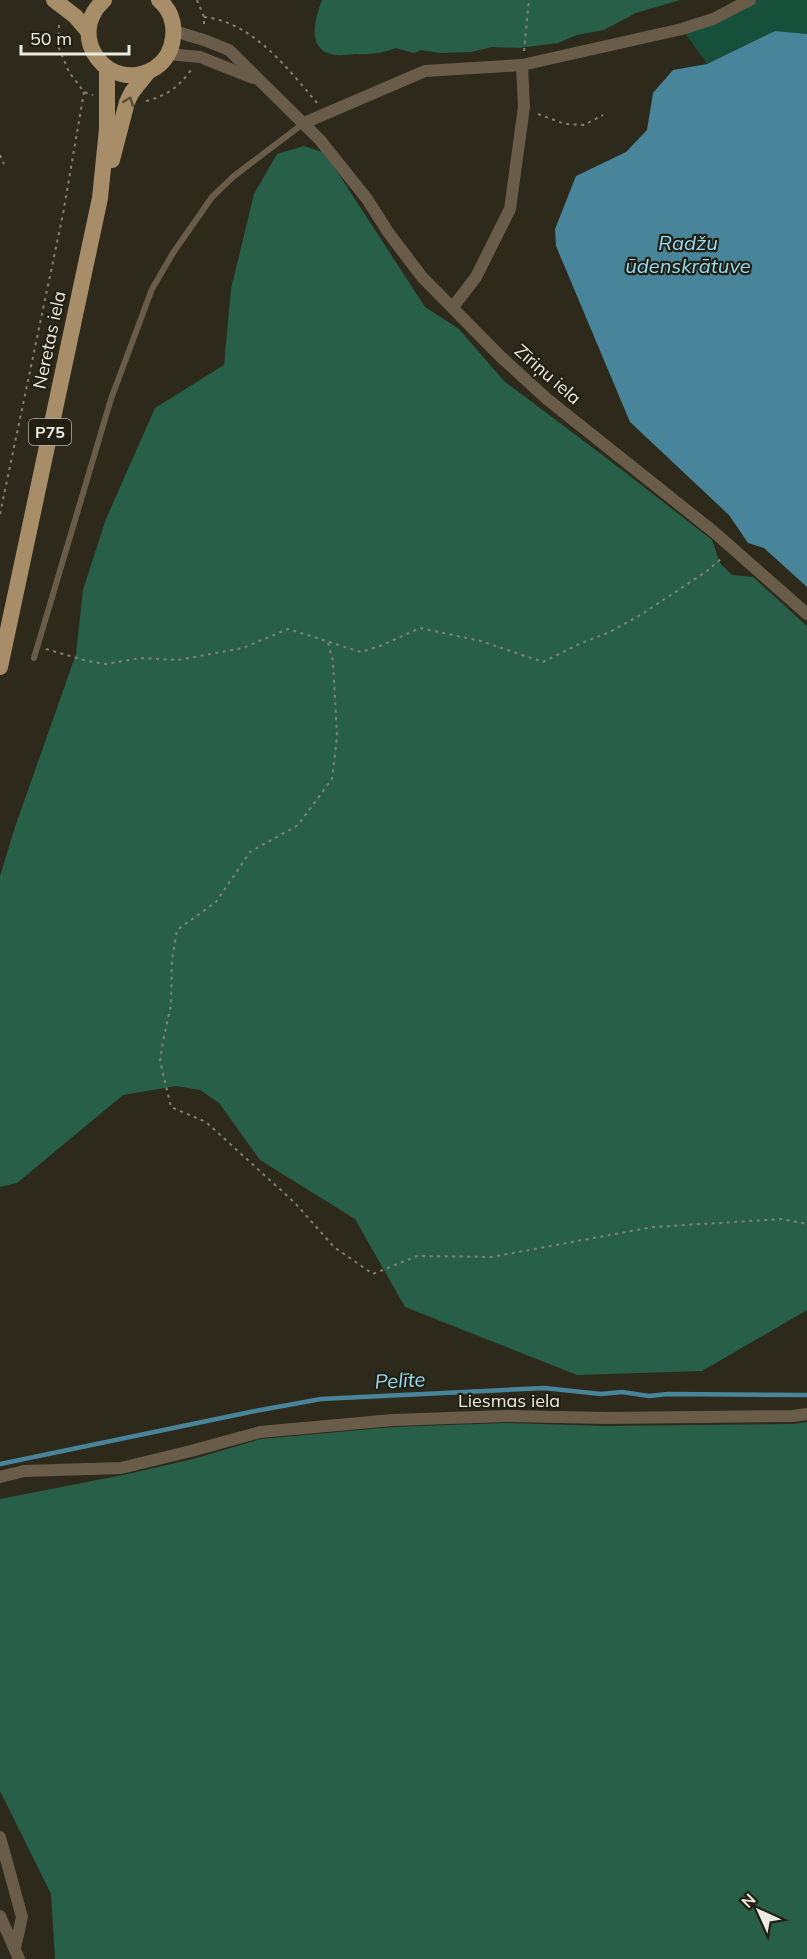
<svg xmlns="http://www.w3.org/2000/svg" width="807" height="1959" font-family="Mulish,sans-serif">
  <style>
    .green { fill: #17503a }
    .forest { fill: #275f48 }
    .water { fill: #48849a }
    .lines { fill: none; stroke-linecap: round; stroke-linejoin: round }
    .stream { stroke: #48849a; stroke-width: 4.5 }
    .path { stroke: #848276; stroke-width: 2; stroke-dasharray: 3 4.5; stroke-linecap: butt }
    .service { stroke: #695d4a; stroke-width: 6 }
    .minor { stroke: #695d4a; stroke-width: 12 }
    .primary { stroke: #a78e68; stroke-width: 16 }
    .oneway { stroke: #584c35 }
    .labels { text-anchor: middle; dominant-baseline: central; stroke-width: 4.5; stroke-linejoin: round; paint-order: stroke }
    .shield { fill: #232013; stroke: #b0aea4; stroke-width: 1.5 }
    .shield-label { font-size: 16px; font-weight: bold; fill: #ecebe2 }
    .street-label { font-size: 18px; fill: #ecebe2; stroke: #232013 }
    .water-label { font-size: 20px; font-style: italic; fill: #95dcf8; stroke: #232013 }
  </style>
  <rect width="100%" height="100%" fill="#2d2a1c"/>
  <polygon class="green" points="750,0 807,0 807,34 775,31 707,64 682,29"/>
  <g class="forest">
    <path d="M 322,0 L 680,0 L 636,13 L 604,30 L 577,35 L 558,43 L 519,48 L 492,47 L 471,52 L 440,53 L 421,50 L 414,53 L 396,48 C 383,53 370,55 356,54 C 349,54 343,56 337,55 C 306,52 314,21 322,0 Z"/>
    <polygon points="304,146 325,153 425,307 459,329 504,381 613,463 712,540 720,563 732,575 753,577 807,626 807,1310 702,1371 577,1375 405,1307 355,1219 260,1160 219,1103 200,1090 176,1086 123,1095 17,1183 0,1187 0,876 15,827 76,654 83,590 106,519 155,408 224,365 231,289 254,194 277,154"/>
    <polygon points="807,1422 807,1959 55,1959 51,1894 0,1791 0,1499 123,1475 193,1459 261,1439 393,1427 506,1423 606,1426 793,1424"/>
  </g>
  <polygon class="water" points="775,31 807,34 807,587 764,548 748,543 729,515 630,422 556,246 555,229 576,176 626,152 647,130 653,93 673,70 707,64"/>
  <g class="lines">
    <polyline class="stream" points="0,1464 255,1411 321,1399 544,1388 601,1394 622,1392 649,1396 668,1394 807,1395"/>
    <g class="path">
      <polyline points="197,0 204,17 204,26"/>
      <path d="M 204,17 C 253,22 288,69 318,104"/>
      <polyline points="59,25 58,46 69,72 84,92 93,95"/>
      <polyline points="524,51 529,0"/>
      <path d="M 146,101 C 166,96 179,87 191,70"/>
      <polyline points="538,114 565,124 584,125 603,115"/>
      <polyline points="0,155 4,164"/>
      <polyline points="0,514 63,214 84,92"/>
      <polyline points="328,643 333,661 337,737 332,779 298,825 250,852 216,902 177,930 172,960 171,1005 163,1041 160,1061 171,1107 206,1122 295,1203 334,1247 373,1274 417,1256 491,1257 653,1227 782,1219 807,1224"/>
      <polyline points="46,649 87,661 106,664 140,658 178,660 243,648 288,629 361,652 380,646 420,628 481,641 543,662 579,644 610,632 642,614 707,571 722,558"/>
    </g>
    <polyline class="service" points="34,658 111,399 152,289 173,253 212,197 234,176 304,123"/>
    <g class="minor">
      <polyline points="174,31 204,40 229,50 320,140 367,199 388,232 422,277 501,357 547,399 714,532 807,614"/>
      <polyline points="168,54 200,57 253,78"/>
      <polyline points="304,123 425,71 522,65 682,29 713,19 750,0"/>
      <polyline points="453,307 476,277 510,209 524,107 522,65"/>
      <polyline points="0,1477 24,1471 121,1468 191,1451 260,1432 393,1420 506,1416 606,1418 793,1416 807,1414"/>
      <polyline points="0,1837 22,1917 15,1948"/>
      <polyline points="0,1916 19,1959"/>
    </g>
    <g class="primary">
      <polyline points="54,0 75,16 88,31"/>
      <path d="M 104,0 C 64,36 109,96 155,68 C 166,61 172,49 173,37 C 175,23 170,9 159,0"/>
      <polyline points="112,160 127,102 132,92 148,72"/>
      <polyline points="0,667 100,198 107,129 107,68"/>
    </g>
  </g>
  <defs><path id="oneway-chevron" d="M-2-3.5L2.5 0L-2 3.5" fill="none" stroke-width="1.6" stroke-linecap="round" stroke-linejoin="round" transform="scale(1.5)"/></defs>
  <use class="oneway" href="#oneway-chevron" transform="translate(129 101) rotate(-69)"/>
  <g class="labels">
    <rect class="shield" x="29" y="419" width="42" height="26" rx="4.5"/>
    <g class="shield-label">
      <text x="50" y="432">P75</text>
    </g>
    <g class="street-label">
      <text transform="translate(49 340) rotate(-78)">Neretas iela</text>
      <text transform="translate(548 374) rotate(41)">Zīriņu iela</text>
      <text x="509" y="1400">Liesmas iela</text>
    </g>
    <g class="water-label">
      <text x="688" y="242">Radžu<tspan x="688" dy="23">ūdenskrātuve</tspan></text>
      <text transform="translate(400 1380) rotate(-3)">Pelīte</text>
    </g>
  </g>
  <g transform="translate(759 1911) rotate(315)" stroke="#232013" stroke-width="4.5" paint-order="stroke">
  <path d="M0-4.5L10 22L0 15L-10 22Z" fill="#ecebe2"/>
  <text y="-9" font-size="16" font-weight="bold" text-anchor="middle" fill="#ecebe2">N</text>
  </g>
  <path d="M21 45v9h108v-9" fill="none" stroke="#ecebe2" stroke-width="3"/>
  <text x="30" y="45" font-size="18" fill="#ecebe2" stroke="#232013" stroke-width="4.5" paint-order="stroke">50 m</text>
</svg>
